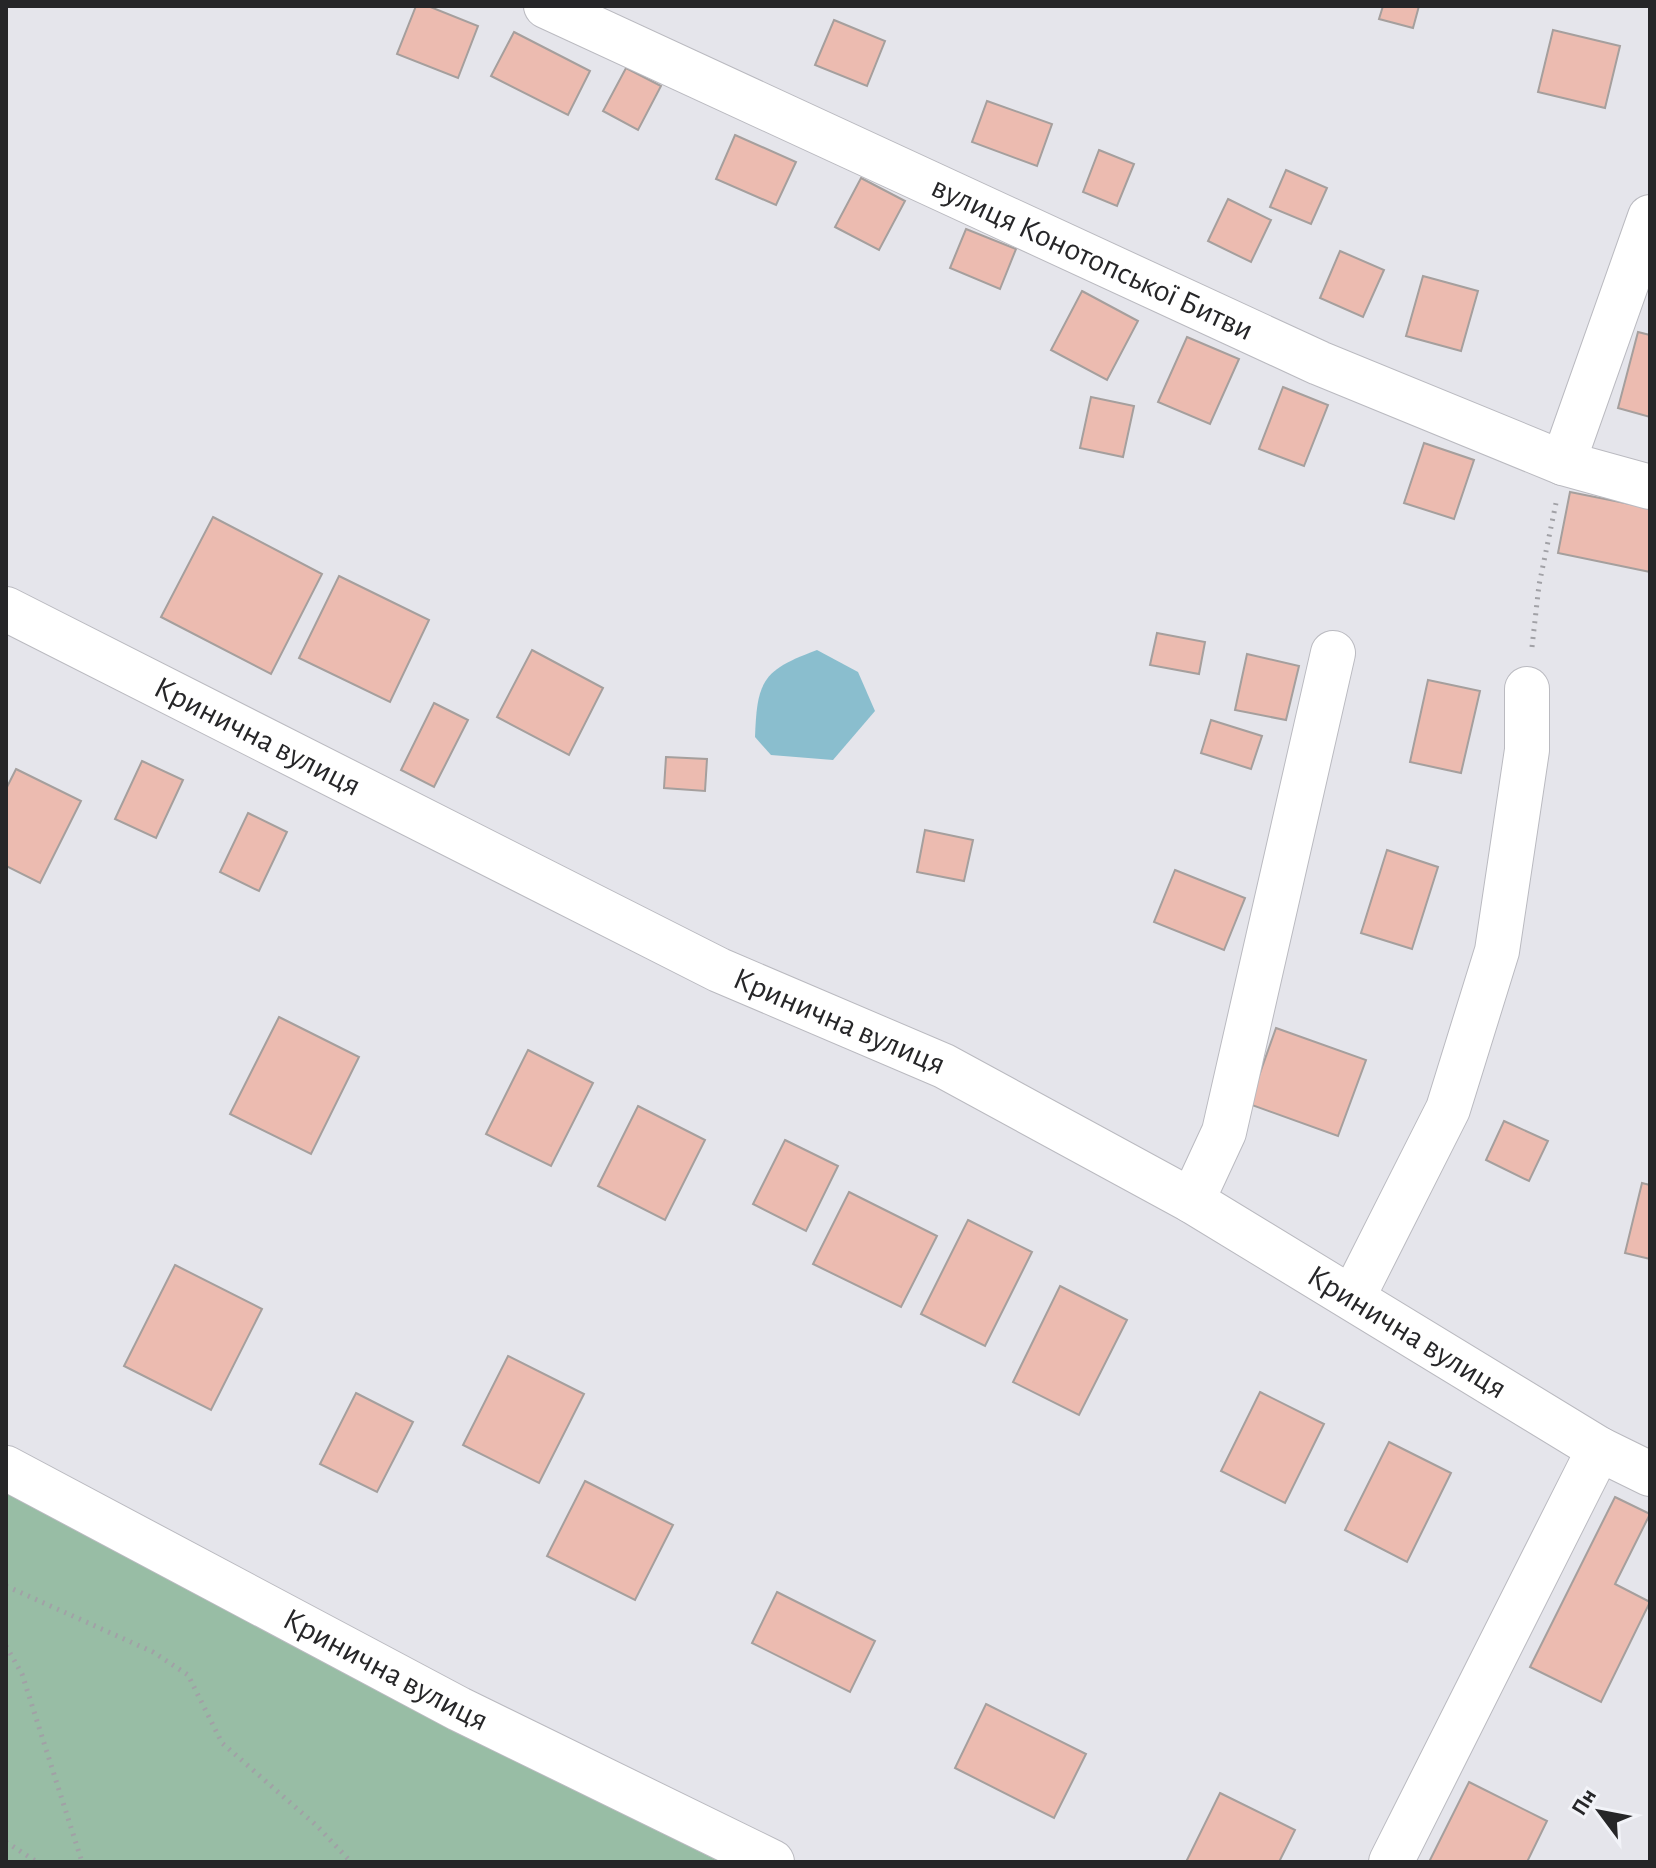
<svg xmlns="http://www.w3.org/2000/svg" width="1656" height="1868" font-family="'Alegreya Sans',sans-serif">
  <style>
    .green { fill: #98bda5 }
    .water { fill: #8abece }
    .building { fill: #ecbbb0; stroke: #a59f9d; stroke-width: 2 }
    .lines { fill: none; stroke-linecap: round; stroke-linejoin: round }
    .minor-casing { stroke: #babac0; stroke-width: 46 }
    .path { stroke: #a1a1a6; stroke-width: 5; stroke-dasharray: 2 6; stroke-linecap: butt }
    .minor { stroke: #fff; stroke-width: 44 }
    .labels { text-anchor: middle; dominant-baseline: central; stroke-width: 7; stroke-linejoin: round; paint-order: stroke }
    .street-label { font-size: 32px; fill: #262628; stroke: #f2f3f8 }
  </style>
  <rect width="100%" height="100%" fill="#e5e5eb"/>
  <polygon class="green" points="6,1493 720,1862 6,1862"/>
  <path class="water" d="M 817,650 L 858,672 L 875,711 L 833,760 L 771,755 L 755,737 C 757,680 763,670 817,650 Z"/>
  <g class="building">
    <polygon points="416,6 428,6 478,26 458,78 397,54"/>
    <polygon points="1383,6 1419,6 1413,28 1379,19"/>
    <polygon points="834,20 885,41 867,86 815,65"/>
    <polygon points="1553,30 1620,46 1605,108 1538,92"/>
    <polygon points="514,32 590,71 568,115 491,76"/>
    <polygon points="626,68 661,86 638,130 603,111"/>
    <polygon points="987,101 1052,124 1037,166 972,142"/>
    <polygon points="735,135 796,162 776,205 716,179"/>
    <polygon points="1099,150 1134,164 1117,206 1083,192"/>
    <polygon points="1286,170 1327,188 1311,224 1270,207"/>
    <polygon points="861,178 905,201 879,250 835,227"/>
    <polygon points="1228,199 1271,220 1251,262 1208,241"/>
    <polygon points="966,229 1016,249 1000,289 950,268"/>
    <polygon points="1340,251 1384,270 1363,317 1320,298"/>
    <polygon points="1423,276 1478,291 1461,351 1406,336"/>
    <polygon points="1082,291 1138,321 1107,380 1051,350"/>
    <polygon points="1638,332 1650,335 1650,417 1618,408"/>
    <polygon points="1187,337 1239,359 1210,424 1158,402"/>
    <polygon points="1283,387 1328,405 1304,466 1259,449"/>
    <polygon points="1091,397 1134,406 1123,457 1080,448"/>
    <polygon points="1424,443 1474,460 1454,519 1404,503"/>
    <polygon points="1570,492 1650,508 1650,572 1558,553"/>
    <polygon points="213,517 322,574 271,674 161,617"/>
    <polygon points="339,576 429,620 390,702 299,658"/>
    <polygon points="1157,633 1205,642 1199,674 1150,665"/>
    <polygon points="532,650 603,688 569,755 497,717"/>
    <polygon points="1247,654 1299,666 1286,720 1235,710"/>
    <polygon points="1428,680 1480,691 1461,773 1410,762"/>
    <polygon points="434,703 468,720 434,787 401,770"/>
    <polygon points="1211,720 1262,736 1251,769 1201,753"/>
    <polygon points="666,757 707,759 705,791 664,788"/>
    <polygon points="142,761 183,780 156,838 115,819"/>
    <polygon points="16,769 81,801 40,883 6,866 6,789"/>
    <polygon points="248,813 287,832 259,891 220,872"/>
    <polygon points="925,830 973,840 964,881 917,872"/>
    <polygon points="1387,850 1438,867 1412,949 1361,933"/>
    <polygon points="1175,870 1245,898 1224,950 1154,922"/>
    <polygon points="279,1017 359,1057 311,1154 230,1114"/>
    <polygon points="1276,1028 1366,1060 1338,1136 1249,1104"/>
    <polygon points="528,1050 593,1083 551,1166 486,1134"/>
    <polygon points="638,1106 705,1140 665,1220 598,1186"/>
    <polygon points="1504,1121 1548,1141 1529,1181 1486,1160"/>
    <polygon points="785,1140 838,1166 806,1231 753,1204"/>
    <polygon points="1642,1183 1650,1185 1650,1259 1625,1253"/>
    <polygon points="849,1192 937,1236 901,1307 813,1264"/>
    <polygon points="968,1220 1032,1252 985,1346 921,1314"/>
    <polygon points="175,1265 262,1309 211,1410 124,1366"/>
    <polygon points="1060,1286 1127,1320 1079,1415 1013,1382"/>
    <polygon points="508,1356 584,1394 539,1483 463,1445"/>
    <polygon points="1260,1392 1324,1424 1285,1503 1221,1471"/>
    <polygon points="356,1393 413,1422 377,1492 320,1464"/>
    <polygon points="1389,1442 1451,1473 1407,1562 1345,1530"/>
    <polygon points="585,1481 673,1525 635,1600 547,1556"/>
    <polygon points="1615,1497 1650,1514 1615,1584 1650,1602 1601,1702 1530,1667"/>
    <polygon points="777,1592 875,1641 850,1692 752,1643"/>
    <polygon points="986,1704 1086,1754 1054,1818 955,1768"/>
    <polygon points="1469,1782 1547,1821 1527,1862 1429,1862"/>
    <polygon points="1220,1793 1295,1830 1279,1862 1186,1862"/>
  </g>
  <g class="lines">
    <g class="minor-casing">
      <g id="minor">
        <path id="s1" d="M 546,6 L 1319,363 L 1563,463 L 1650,487"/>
        <polyline points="1563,463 1650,217"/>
        <path id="s2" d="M 6,609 L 719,970 L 944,1066 L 1192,1201 L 1599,1449 L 1650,1474"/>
        <polyline points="1192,1201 1224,1132 1333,653"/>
        <polyline points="1353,1297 1448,1109 1497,951 1527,750 1527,689"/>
        <path id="s3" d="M 6,1468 L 459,1709 L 772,1862"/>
        <polyline points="1391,1862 1599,1449"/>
      </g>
    </g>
    <g class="path">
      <polyline points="1532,647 1539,585 1556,503"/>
      <polyline points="6,1586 153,1652 188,1675 222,1743 317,1826 351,1862"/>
      <polyline points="6,1646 22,1674 82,1862"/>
      <polyline points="6,1842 37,1862"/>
    </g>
    <use href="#minor" class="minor"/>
  </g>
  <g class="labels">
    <g class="street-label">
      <text stroke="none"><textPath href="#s1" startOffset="602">вулиця Конотопської Битви</textPath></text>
      <text stroke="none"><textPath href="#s2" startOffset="282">Кринична вулиця</textPath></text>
      <text stroke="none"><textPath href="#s2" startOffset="930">Кринична вулиця</textPath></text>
      <text stroke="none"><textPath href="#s2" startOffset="1578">Кринична вулиця</textPath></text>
      <text stroke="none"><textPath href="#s3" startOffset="430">Кринична вулиця</textPath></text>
    </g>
  </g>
  <rect width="1656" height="1868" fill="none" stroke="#262628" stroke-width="16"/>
  <g transform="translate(1600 1812) rotate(302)" stroke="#f2f3f8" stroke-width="6" paint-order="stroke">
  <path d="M0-6L14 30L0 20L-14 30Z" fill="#262628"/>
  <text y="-12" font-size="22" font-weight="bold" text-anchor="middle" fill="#262628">Пн</text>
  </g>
</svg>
